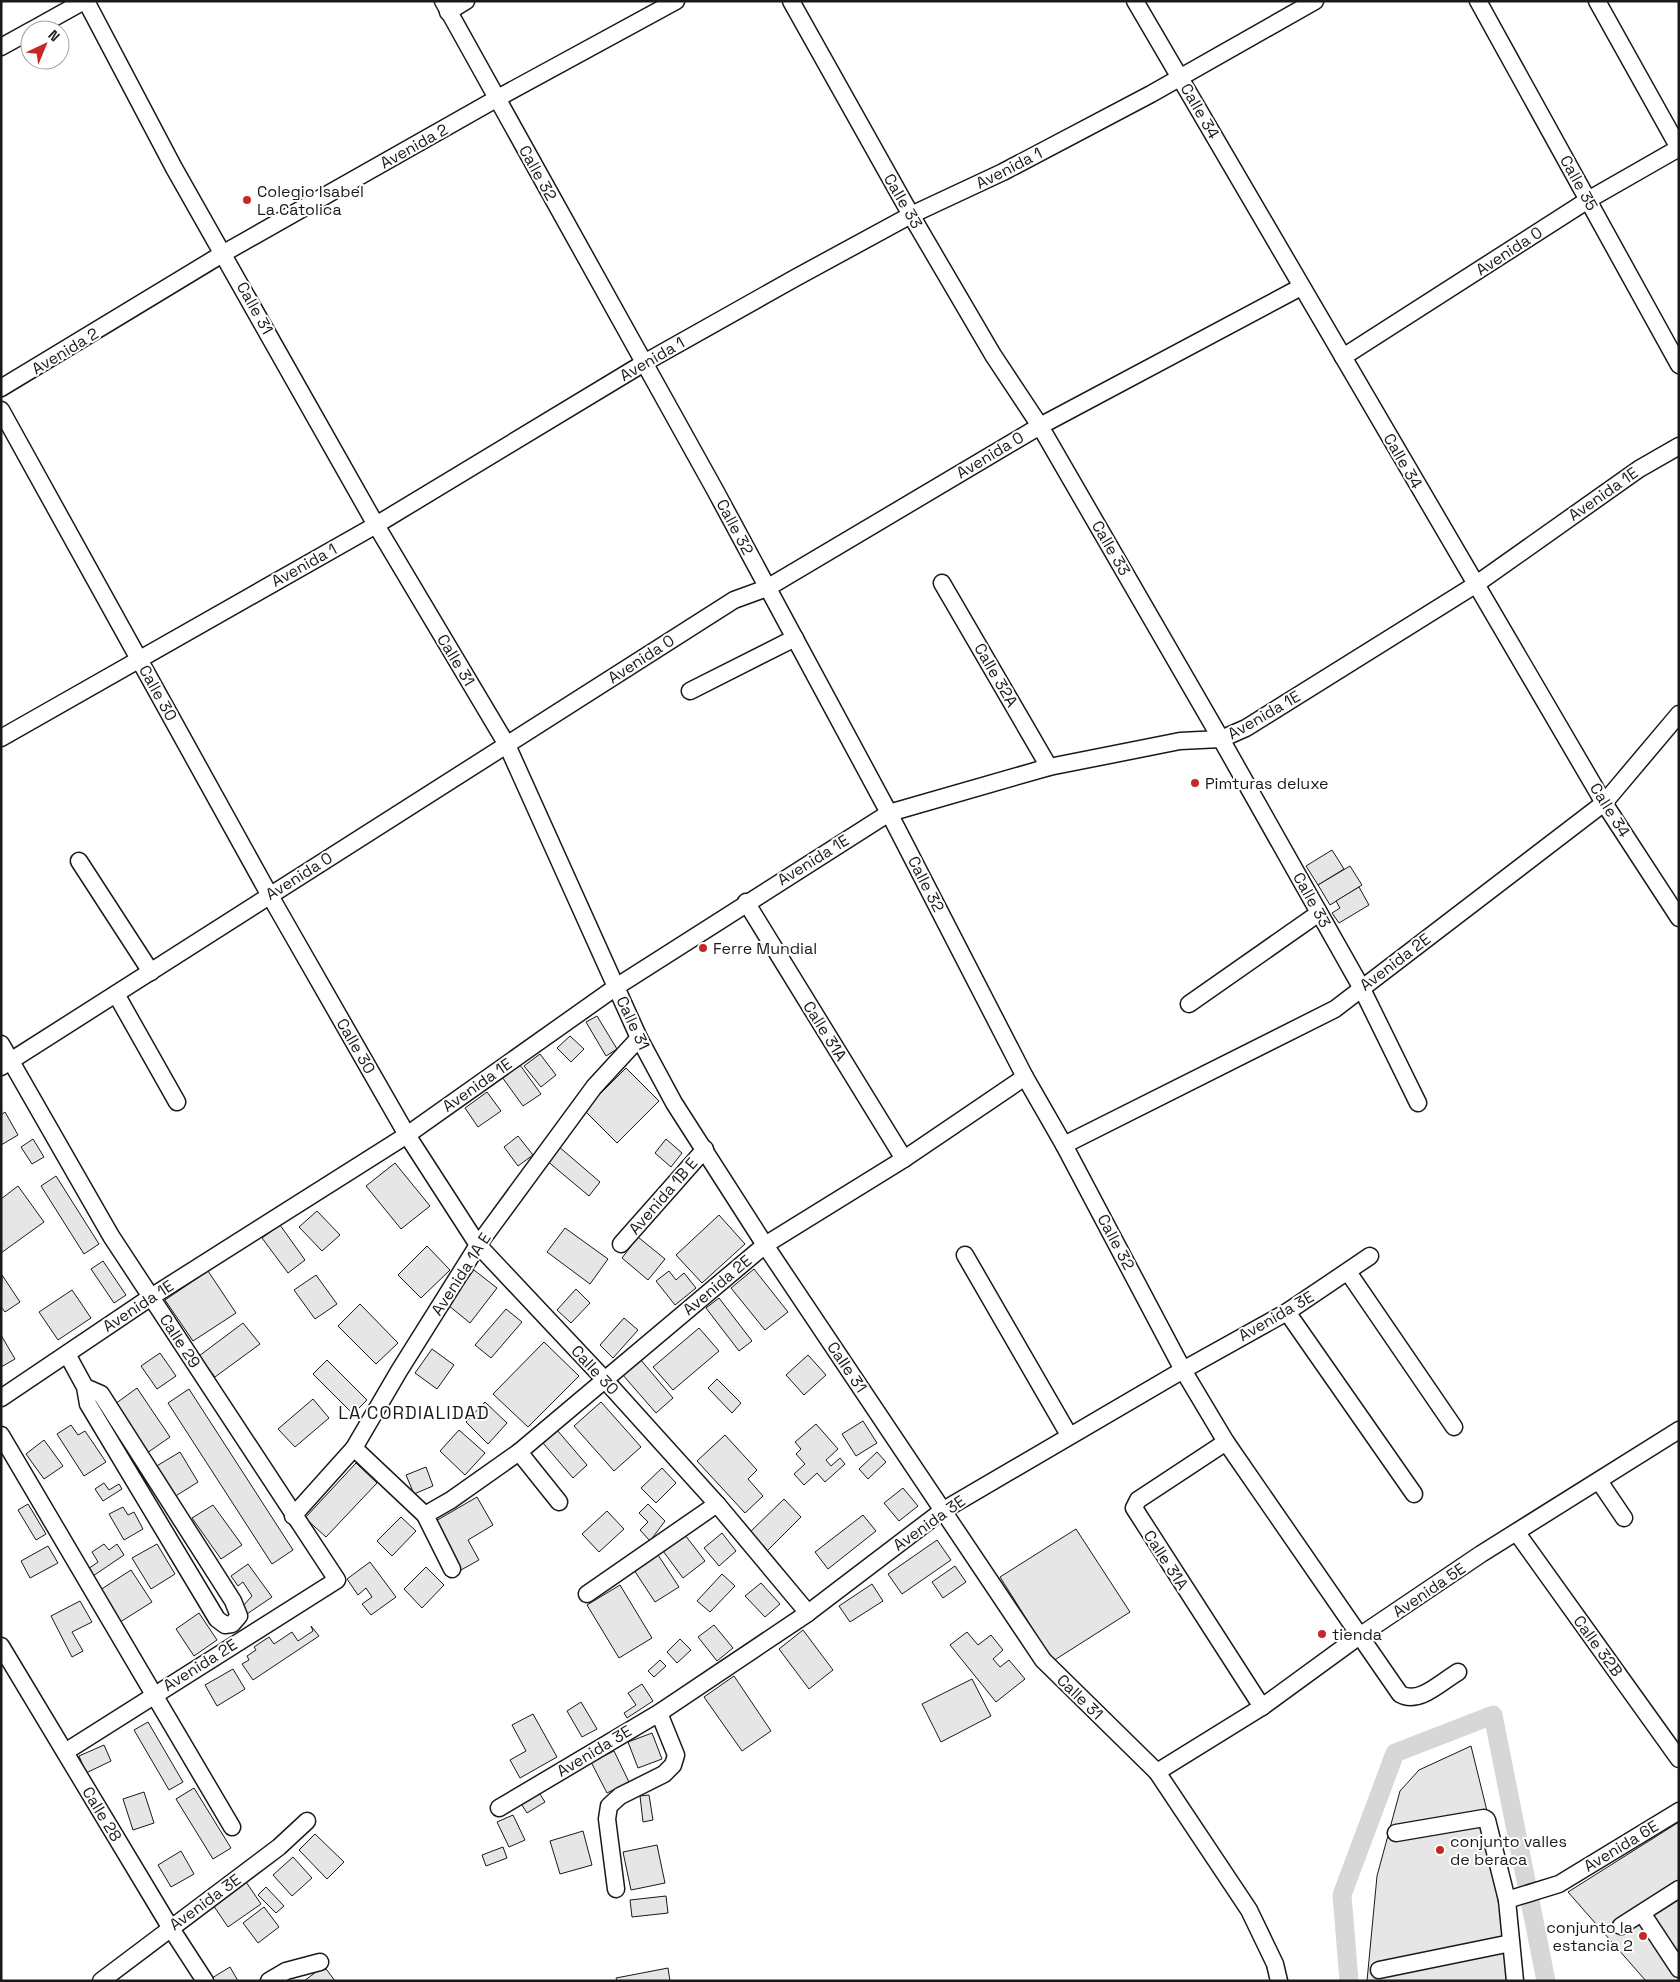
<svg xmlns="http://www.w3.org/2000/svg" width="1680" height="1982" font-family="'Space Grotesk',sans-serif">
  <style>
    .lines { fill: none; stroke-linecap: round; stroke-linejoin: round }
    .canal { stroke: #d7d7d7; stroke-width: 19 }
    .building { fill: #e6e6e6; stroke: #1a1a1a }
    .street-casing { stroke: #1a1a1a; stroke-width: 19 }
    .street { stroke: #fff; stroke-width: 16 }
    .poi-dot { fill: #c62828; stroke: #fff; stroke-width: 2 }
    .labels { text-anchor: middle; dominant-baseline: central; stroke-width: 4; stroke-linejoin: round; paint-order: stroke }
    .street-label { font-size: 16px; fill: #1a1a1a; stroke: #fff }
    .poi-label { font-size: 16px; fill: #1a1a1a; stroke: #fff; text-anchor: start }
    .neighbourhood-label { font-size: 18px; letter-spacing: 1px; fill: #1a1a1a; stroke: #fff }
  </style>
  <rect width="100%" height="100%" fill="#fff"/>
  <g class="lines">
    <polyline class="canal" points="1349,1981 1342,1895 1395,1753 1493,1715 1546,1981"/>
  </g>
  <g class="building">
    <polygon points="1332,850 1344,869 1318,885 1306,866"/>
    <polygon points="1350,866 1362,885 1330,905 1318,885"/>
    <polygon points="1359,887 1369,905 1339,923 1332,913 1340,908 1336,901"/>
    <polygon points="597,1016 617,1049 606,1056 586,1022"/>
    <polygon points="570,1036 584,1049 571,1062 557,1048"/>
    <polygon points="540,1054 556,1075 541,1087 524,1066"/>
    <polygon points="520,1065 541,1094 523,1106 502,1077"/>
    <polygon points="626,1068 659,1101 617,1143 584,1110"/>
    <polygon points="487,1092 501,1111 478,1127 465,1108"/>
    <polygon points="5,1112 18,1135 1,1145 1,1115"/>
    <polygon points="518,1136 533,1155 518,1166 504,1147"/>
    <polygon points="33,1139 44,1157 32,1164 21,1147"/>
    <polygon points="666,1139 682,1153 671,1167 655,1153"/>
    <polygon points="558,1146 600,1182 589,1196 546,1160"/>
    <polygon points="395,1163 430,1206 401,1229 366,1186"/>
    <polygon points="56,1176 99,1244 84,1254 41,1186"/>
    <polygon points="18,1186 44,1222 1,1253 1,1199"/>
    <polygon points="317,1211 340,1235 322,1251 299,1227"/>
    <polygon points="719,1215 745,1244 702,1283 676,1255"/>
    <polygon points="280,1225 305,1260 288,1273 262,1238"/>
    <polygon points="565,1228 608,1259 590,1284 547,1252"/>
    <polygon points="638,1237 665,1259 648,1280 622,1258"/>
    <polygon points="427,1246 450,1270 421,1298 398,1275"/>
    <polygon points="103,1261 126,1295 114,1303 91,1269"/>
    <polygon points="754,1269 788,1312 765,1330 731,1288"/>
    <polygon points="474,1270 497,1288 470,1323 448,1305"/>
    <polygon points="208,1271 236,1313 193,1341 165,1300"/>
    <polygon points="669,1271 676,1280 684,1273 696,1288 675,1305 656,1281"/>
    <polygon points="2,1275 20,1302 5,1312 1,1307"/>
    <polygon points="316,1275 337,1304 315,1319 294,1290"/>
    <polygon points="576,1289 590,1303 571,1323 557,1310"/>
    <polygon points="72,1290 91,1318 58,1340 39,1312"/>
    <polygon points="719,1298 752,1341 739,1351 706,1308"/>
    <polygon points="360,1304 398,1343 376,1364 338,1326"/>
    <polygon points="506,1309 522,1322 491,1358 475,1345"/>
    <polygon points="624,1318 638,1330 613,1358 600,1345"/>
    <polygon points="243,1323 260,1344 215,1377 199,1356"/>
    <polygon points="699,1328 719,1351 673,1390 653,1367"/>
    <polygon points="1,1335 15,1359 1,1367"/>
    <polygon points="544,1342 579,1376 528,1427 493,1394"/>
    <polygon points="432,1349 454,1365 437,1389 415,1373"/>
    <polygon points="160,1353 176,1376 157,1389 141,1366"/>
    <polygon points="808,1355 826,1375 804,1395 786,1375"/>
    <polygon points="640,1359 673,1398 656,1413 622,1374"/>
    <polygon points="327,1360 367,1400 353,1414 313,1374"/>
    <polygon points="717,1379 741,1403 732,1413 708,1388"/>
    <polygon points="137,1388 170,1437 147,1453 115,1404"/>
    <polygon points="189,1389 293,1550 272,1564 168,1403"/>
    <polygon points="313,1399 329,1418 295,1447 278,1429"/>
    <polygon points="485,1402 507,1423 488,1444 466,1422"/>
    <polygon points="601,1402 641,1447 614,1471 574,1426"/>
    <polygon points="863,1421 877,1443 856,1456 842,1434"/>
    <polygon points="816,1424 838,1449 826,1460 831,1466 840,1458 845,1464 825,1482 817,1473 804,1485 794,1474 805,1464 796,1454 801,1449 795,1442"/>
    <polygon points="71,1425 78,1435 85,1431 106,1462 84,1476 57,1434"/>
    <polygon points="459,1430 485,1453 465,1475 440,1451"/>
    <polygon points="557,1430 587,1465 573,1478 543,1443"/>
    <polygon points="725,1435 757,1470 748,1479 763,1496 745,1513 697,1461"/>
    <polygon points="44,1440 63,1466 44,1479 26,1454"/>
    <polygon points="180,1452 198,1482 174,1497 155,1467"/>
    <polygon points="877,1452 886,1462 868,1479 859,1469"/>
    <polygon points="356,1463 377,1483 326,1537 305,1518"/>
    <polygon points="426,1467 433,1486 414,1494 406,1475"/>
    <polygon points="662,1468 676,1483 656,1503 641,1488"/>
    <polygon points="104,1483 109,1490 119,1484 122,1489 103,1501 95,1489"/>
    <polygon points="903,1488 918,1506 899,1521 884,1503"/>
    <polygon points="477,1497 493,1525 468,1540 479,1560 461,1570 434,1522"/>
    <polygon points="784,1499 801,1517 765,1553 747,1535"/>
    <polygon points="28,1504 46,1534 36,1540 18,1510"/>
    <polygon points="648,1504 665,1521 650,1541 640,1530 648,1522 639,1513"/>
    <polygon points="213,1505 242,1545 221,1559 192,1518"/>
    <polygon points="123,1507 128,1515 134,1512 143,1529 124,1540 109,1514"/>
    <polygon points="607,1511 624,1529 599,1552 582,1534"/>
    <polygon points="863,1515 876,1531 828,1569 815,1552"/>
    <polygon points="401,1517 416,1531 392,1556 377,1541"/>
    <polygon points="1076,1529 1130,1612 1053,1661 1000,1577"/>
    <polygon points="722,1533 736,1551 719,1566 704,1548"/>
    <polygon points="685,1535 705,1561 683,1578 663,1551"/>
    <polygon points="937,1540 951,1560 902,1594 888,1574"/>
    <polygon points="104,1544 109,1550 117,1544 124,1555 93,1576 88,1569 98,1562 92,1552"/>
    <polygon points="157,1544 175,1574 151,1589 132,1558"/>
    <polygon points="48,1546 58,1563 30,1578 21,1561"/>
    <polygon points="658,1555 679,1587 655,1602 634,1570"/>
    <polygon points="370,1562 396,1597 371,1615 362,1604 372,1597 366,1588 358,1595 347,1579"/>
    <polygon points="248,1564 272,1597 247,1614 242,1607 252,1596 243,1582 238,1586 231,1576"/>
    <polygon points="955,1566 966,1582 943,1598 932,1582"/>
    <polygon points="426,1567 444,1585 422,1608 404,1589"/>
    <polygon points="131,1570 152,1602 117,1624 97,1592"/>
    <polygon points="722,1574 735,1586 710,1612 697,1601"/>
    <polygon points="761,1583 780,1604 765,1617 745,1596"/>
    <polygon points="872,1584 883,1601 850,1622 839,1606"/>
    <polygon points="620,1585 652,1638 619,1658 587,1605"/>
    <polygon points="80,1601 92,1622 72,1632 83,1651 72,1657 51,1616"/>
    <polygon points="199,1613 217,1640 194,1656 176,1629"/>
    <polygon points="714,1625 733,1648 717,1661 698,1637"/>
    <polygon points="311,1626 319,1636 253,1680 242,1664 249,1660 247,1656 256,1650 254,1647 269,1637 274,1644 292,1632 298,1641 313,1631"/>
    <polygon points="803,1630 833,1670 809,1689 779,1649"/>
    <polygon points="967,1632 978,1645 991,1635 1003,1650 993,1659 1000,1667 1009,1660 1025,1679 996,1702 950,1645"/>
    <polygon points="680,1639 691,1650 677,1663 667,1652"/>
    <polygon points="660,1660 666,1666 654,1677 648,1671"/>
    <polygon points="233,1669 245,1689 217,1706 205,1685"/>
    <polygon points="734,1676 771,1731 742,1751 704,1697"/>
    <polygon points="972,1679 991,1716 941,1742 922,1704"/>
    <polygon points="642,1684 653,1701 627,1718 624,1713 636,1705 628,1693"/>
    <polygon points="581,1702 597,1729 582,1737 567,1711"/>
    <polygon points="533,1714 557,1757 520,1778 510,1760 526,1751 512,1725"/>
    <polygon points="148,1722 183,1782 169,1790 134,1730"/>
    <polygon points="652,1733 662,1759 638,1768 628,1742"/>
    <polygon points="104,1745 111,1761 86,1773 79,1756"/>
    <polygon points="1471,1746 1490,1823 1515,1981 1367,1981 1377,1876 1400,1791 1419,1770"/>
    <polygon points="614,1751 629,1782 607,1793 591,1762"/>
    <polygon points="194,1788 231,1848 213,1859 176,1799"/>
    <polygon points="538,1791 545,1802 527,1813 520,1802"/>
    <polygon points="144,1792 154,1823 133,1830 123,1799"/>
    <polygon points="649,1795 653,1820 643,1822 640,1796"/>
    <polygon points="513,1815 525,1840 509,1847 497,1822"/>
    <polygon points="1679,1822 1679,1981 1646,1981 1568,1892"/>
    <polygon points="583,1831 592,1865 560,1874 550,1841"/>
    <polygon points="315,1834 344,1862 327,1879 299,1850"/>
    <polygon points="657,1845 665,1883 631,1890 623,1852"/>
    <polygon points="503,1847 507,1858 486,1866 482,1855"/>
    <polygon points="181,1851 194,1874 171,1887 158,1865"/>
    <polygon points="293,1857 312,1878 292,1896 273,1875"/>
    <polygon points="244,1879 261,1904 228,1927 211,1902"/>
    <polygon points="266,1887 284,1906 276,1913 258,1895"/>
    <polygon points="666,1896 668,1913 632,1917 630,1900"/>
    <polygon points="264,1907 279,1927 258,1943 243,1923"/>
    <polygon points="324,1966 335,1981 304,1981"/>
    <polygon points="230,1967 238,1981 213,1981 212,1978"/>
    <polygon points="668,1968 670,1981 617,1981 616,1978"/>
  </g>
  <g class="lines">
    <g class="street-casing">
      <g id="street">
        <polyline points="86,1 174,168 376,525 507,745 639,1038 674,1103 765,1245 1043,1660 1157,1772 1249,1910 1275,1964 1279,1981"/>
        <path d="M 443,1 L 715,490 L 889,813 L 1025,1077 L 1064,1145 L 1183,1370 L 1226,1442 L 1400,1694 C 1419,1705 1441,1682 1458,1672"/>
        <polyline points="791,1 911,215 993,355 1040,426 1221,739 1361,987 1418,1103"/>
        <polyline points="1135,1 1604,803 1679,918"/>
        <polyline points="1478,1 1679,365"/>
        <polyline points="1597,1 1679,148"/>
        <polyline points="448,12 466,1"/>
        <polyline points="32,30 84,1"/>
        <polyline points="1,47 30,31"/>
        <polyline points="1343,357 1588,200 1679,148"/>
        <polyline points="1,388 224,253 496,99 676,1"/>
        <polyline points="1,410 269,894 407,1135 478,1245 605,1380 717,1504 808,1613"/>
        <polyline points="942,583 1049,767"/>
        <polyline points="690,691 795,638"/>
        <polyline points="1,738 376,525 644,363 797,277 911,215 1003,172 1151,94 1315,1"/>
        <polyline points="79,861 151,972"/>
        <polyline points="746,902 904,1159"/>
        <polyline points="116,994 177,1102"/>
        <polyline points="1189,1004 1319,913"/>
        <polyline points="1,1044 111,1236 337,1580 65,1752"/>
        <polyline points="1,1067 734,600 767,588 1040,426 1301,287"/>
        <polyline points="1064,1145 1335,1009 1604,803 1679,714"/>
        <polyline points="621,1244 705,1149"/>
        <polyline points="965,1255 1069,1435"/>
        <polyline points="1348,1272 1454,1427"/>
        <polyline points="1287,1312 1414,1494"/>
        <polyline points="67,1354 85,1387 88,1404 217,1619 225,1625 232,1624 239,1616 233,1601 101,1394 85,1387"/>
        <polyline points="1,1398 151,1297 407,1135 616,987 889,813 1049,767 1180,741 1221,739 1246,728 1475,585 1639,469 1679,446"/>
        <polyline points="1,1435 232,1827"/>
        <polyline points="1226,1442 1138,1500 1134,1508 1262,1707"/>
        <polyline points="354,1448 425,1515 452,1569"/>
        <polyline points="519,1452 559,1502"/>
        <polyline points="1599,1481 1624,1518"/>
        <polyline points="425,1515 451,1500 519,1452 765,1245 904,1159 1025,1077"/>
        <polyline points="293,1516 354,1448 399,1371 478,1245 594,1087 639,1038"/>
        <polyline points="1517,1533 1679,1759"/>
        <polyline points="587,1594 717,1504"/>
        <polyline points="1,1646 170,1927 205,1981"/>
        <polyline points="1157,1772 1262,1707 1358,1637 1481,1554 1679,1430"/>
        <polyline points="499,1808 659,1713 808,1613 942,1511 1183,1370 1287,1312 1370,1256"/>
        <polyline points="1396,1833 1484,1818 1487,1820 1507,1900 1515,1981"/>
        <polyline points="616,1889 607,1819 609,1806 620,1796 664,1774 673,1765 676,1755 659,1713"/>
        <polyline points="1507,1900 1559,1884 1679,1811"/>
        <polyline points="1642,1913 1679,1969"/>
        <polyline points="1621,1926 1679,1889"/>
        <polyline points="1379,1970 1511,1943"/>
        <polyline points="101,1981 279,1847 307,1821"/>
        <polyline points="269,1981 286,1971 320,1962"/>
      </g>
    </g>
    <use href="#street" class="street"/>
  </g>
  <g class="poi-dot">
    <circle cx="247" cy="200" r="5"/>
    <circle cx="1195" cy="783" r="5"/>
    <circle cx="703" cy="948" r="5"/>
    <circle cx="1322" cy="1634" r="5"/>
    <circle cx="1440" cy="1850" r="5"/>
    <circle cx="1643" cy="1936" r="5"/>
  </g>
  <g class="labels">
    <g class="street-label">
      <text transform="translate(1200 111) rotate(60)">Calle 34</text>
      <text transform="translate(414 146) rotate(-29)">Avenida 2</text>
      <text transform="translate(1009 168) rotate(-27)">Avenida 1</text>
      <text transform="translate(538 173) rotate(61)">Calle 32</text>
      <text transform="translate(1579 183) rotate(61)">Calle 35</text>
      <text transform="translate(903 201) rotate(60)">Calle 33</text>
      <text transform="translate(1509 251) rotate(-33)">Avenida 0</text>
      <text transform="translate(255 308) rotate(61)">Calle 31</text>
      <text transform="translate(65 351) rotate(-31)">Avenida 2</text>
      <text transform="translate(652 359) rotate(-30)">Avenida 1</text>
      <text transform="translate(990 455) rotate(-31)">Avenida 0</text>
      <text transform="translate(1403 461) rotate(60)">Calle 34</text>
      <text transform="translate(1603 494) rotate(-35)">Avenida 1E</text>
      <text transform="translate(735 527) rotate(62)">Calle 32</text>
      <text transform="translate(1111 548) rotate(60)">Calle 33</text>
      <text transform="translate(304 565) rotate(-29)">Avenida 1</text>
      <text transform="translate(641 659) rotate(-33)">Avenida 0</text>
      <text transform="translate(456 660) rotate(59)">Calle 31</text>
      <text transform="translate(996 675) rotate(60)">Calle 32A</text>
      <text transform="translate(158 693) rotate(61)">Calle 30</text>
      <text transform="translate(1264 715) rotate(-30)">Avenida 1E</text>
      <text transform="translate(1610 810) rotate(58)">Calle 34</text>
      <text transform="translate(813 860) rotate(-32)">Avenida 1E</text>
      <text transform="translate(299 876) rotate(-32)">Avenida 0</text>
      <text transform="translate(926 884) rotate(63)">Calle 32</text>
      <text transform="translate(1312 900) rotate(61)">Calle 33</text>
      <text transform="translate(1395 962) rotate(-37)">Avenida 2E</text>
      <text transform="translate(633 1023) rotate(65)">Calle 31</text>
      <text transform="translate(825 1031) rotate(58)">Calle 31A</text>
      <text transform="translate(356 1046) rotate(60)">Calle 30</text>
      <text transform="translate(477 1085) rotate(-35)">Avenida 1E</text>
      <text transform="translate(663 1196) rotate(-49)">Avenida 1B E</text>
      <text transform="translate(1116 1242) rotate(62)">Calle 32</text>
      <text transform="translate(461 1274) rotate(-57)">Avenida 1A E</text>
      <text transform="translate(717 1285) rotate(-40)">Avenida 2E</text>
      <text transform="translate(138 1306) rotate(-33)">Avenida 1E</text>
      <text transform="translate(1276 1316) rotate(-30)">Avenida 3E</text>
      <text transform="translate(180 1341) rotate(57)">Calle 29</text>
      <text transform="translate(847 1367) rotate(56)">Calle 31</text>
      <text transform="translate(595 1370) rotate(47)">Calle 30</text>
      <text transform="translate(929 1523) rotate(-35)">Avenida 3E</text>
      <text transform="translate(1166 1560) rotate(57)">Calle 31A</text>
      <text transform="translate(1429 1590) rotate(-34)">Avenida 5E</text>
      <text transform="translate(1598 1646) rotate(54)">Calle 32B</text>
      <text transform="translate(200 1665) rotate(-32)">Avenida 2E</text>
      <text transform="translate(1080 1697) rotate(44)">Calle 31</text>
      <text transform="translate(594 1751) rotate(-31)">Avenida 3E</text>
      <text transform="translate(102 1814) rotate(59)">Calle 28</text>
      <text transform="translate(1621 1846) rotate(-31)">Avenida 6E</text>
      <text transform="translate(205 1902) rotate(-36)">Avenida 3E</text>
    </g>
    <g class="poi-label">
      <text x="257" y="191">Colegio Isabel<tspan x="257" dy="18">La Catolica</tspan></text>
      <text x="1205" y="783">Pimturas deluxe</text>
      <text x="713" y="948">Ferre Mundial</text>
      <text x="1332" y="1634">tienda</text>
      <text x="1450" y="1841">conjunto valles<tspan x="1450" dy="18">de beraca</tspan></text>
      <text x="1633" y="1927" text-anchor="end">conjunto la<tspan x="1633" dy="18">estancia 2</tspan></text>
    </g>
    <g class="neighbourhood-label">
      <text x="414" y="1412">LA CORDIALIDAD</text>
    </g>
  </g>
  <rect width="1680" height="1982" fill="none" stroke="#1a1a1a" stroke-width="5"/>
  <g transform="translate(45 45) rotate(44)"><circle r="24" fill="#ffffff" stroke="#a3a3a3"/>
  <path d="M0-4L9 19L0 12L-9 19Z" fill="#c62828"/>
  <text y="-8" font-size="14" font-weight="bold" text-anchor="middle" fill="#1a1a1a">N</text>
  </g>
</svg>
